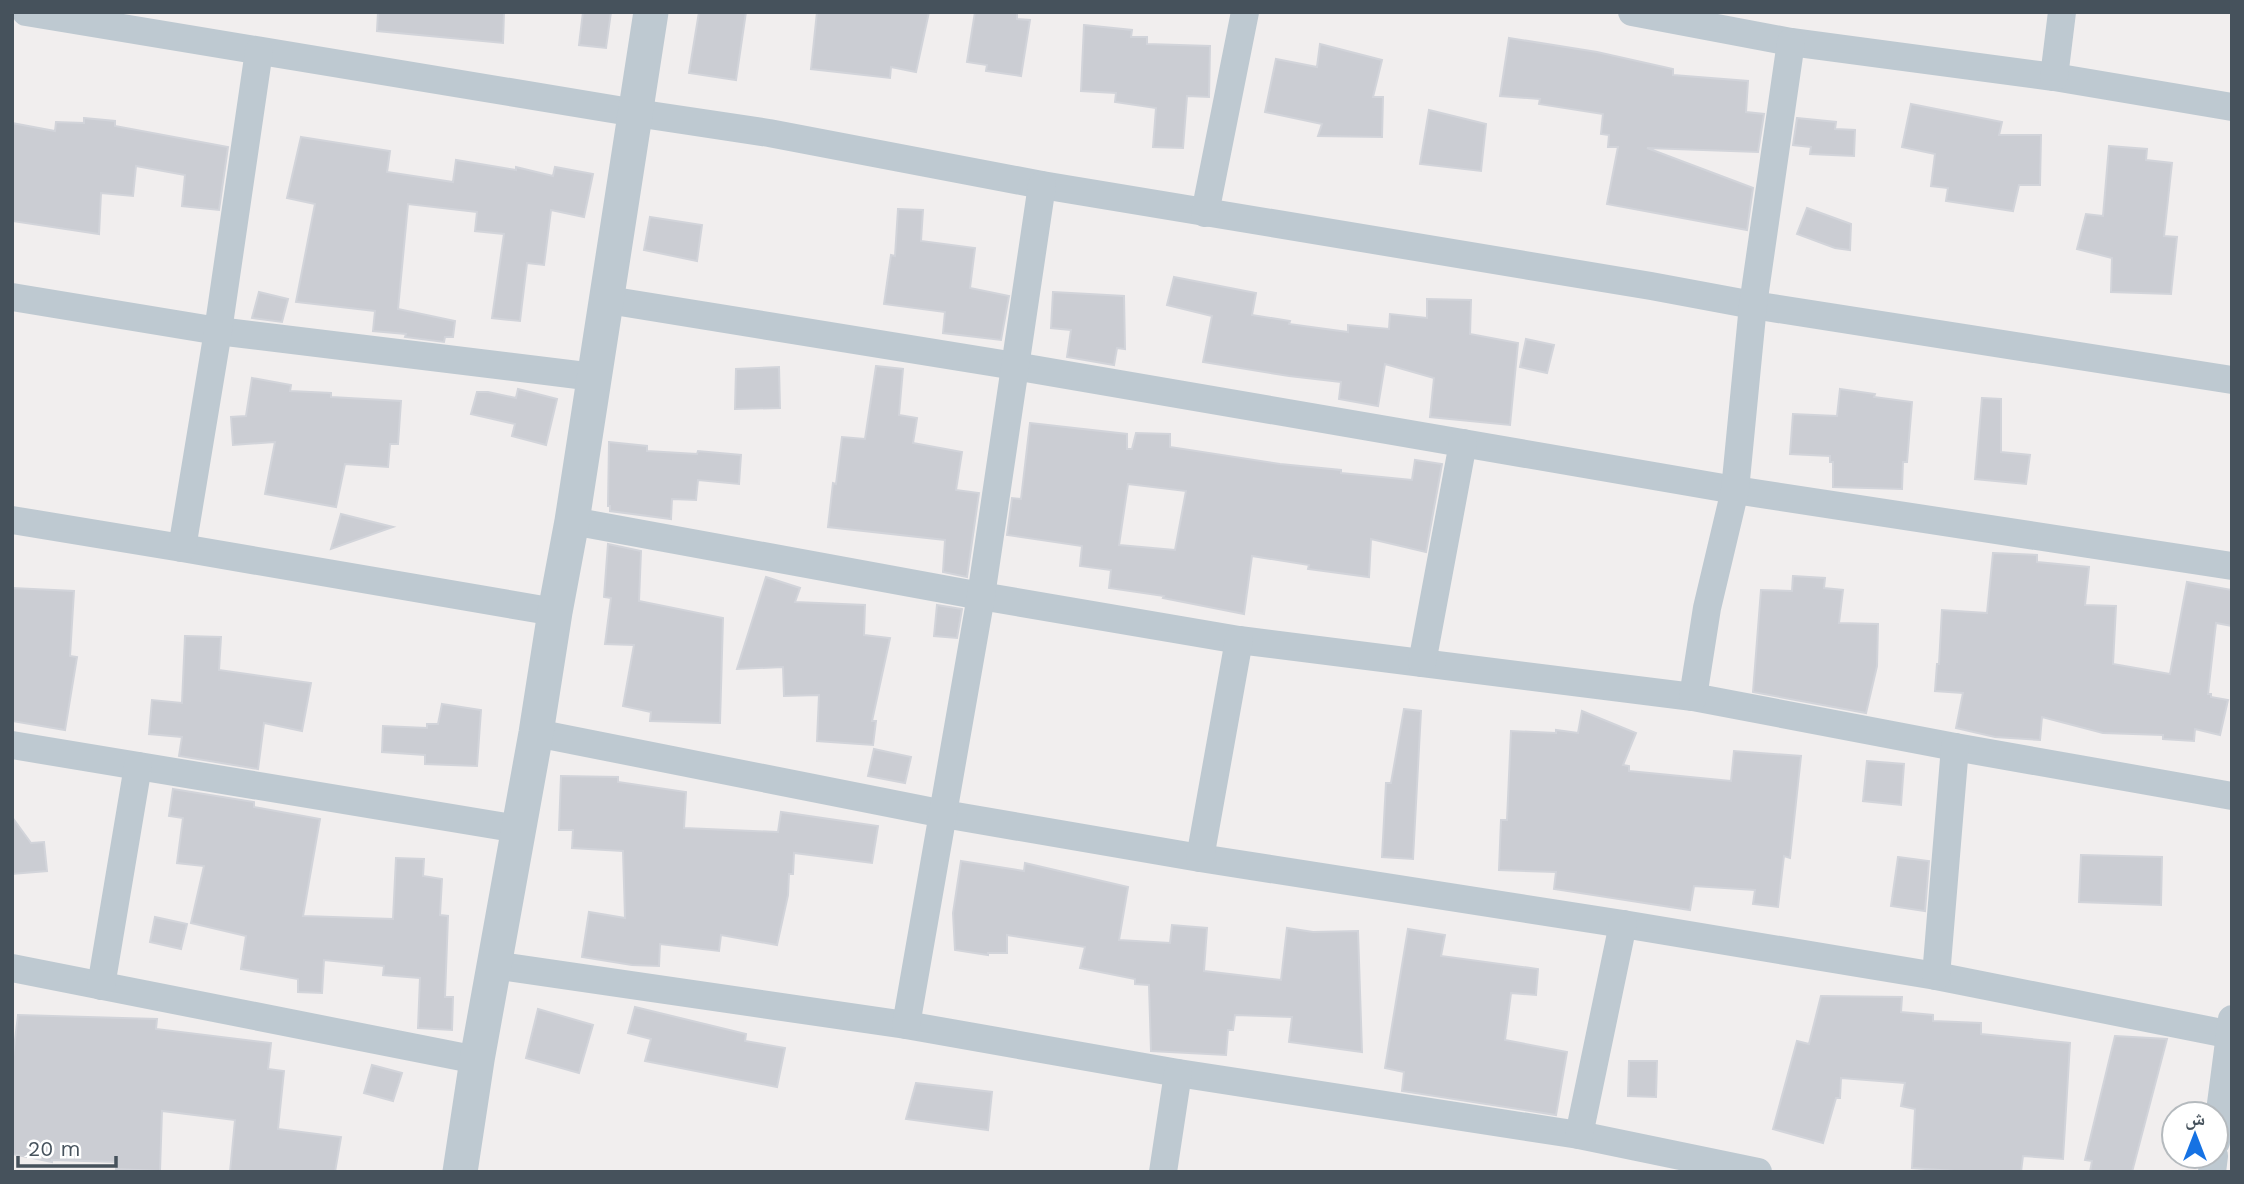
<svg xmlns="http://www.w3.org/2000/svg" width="2244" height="1184" font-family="'Work Sans','Noto Naskh Arabic',sans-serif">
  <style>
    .building { fill: #cbcdd3; stroke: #d2d4da; stroke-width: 2; fill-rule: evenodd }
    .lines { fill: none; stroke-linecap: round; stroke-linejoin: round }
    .minor { stroke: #bec9d1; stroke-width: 28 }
    .tertiary { stroke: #bec9d1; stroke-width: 35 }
  </style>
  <rect width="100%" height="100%" fill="#f1eeee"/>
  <g class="building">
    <polygon points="378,12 504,12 503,43 377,31"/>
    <polygon points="583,12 611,12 606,48 579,45"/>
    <polygon points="699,12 746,12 736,80 689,73"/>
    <polygon points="817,12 929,12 916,72 891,67 890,78 811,69"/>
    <polygon points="975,12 1017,12 1017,19 1030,20 1021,76 986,71 987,65 967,62"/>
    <polygon points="1084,25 1132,30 1131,37 1147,37 1147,44 1210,46 1209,97 1187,96 1183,148 1153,147 1156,108 1115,102 1116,93 1081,91"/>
    <polygon points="1509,38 1597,52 1673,69 1673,75 1748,81 1746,112 1764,114 1758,152 1647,148 1753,188 1747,230 1607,204 1618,147 1608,147 1609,135 1601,134 1603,114 1539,104 1540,99 1500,96"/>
    <polygon points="1320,44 1382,60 1373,97 1383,97 1382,137 1318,136 1322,124 1265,112 1276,59 1317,67"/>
    <polygon points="1911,104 2002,122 1999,135 2041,135 2040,185 2019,185 2013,211 1946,201 1948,188 1931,186 1935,154 1902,147"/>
    <polygon points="1429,110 1486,124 1481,171 1420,164"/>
    <polygon points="84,118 115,121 115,126 228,147 219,210 182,206 185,175 136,166 133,196 101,193 99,234 12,221 12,123 55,131 56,122 84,123"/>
    <polygon points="1797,118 1836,122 1835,129 1855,130 1854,156 1810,154 1811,147 1793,145"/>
    <polygon points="301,137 390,151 387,172 453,182 456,160 516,170 516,167 553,176 555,167 593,174 584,217 551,210 544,265 527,263 520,321 492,318 504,234 475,231 477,212 408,204 398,309 455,321 453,337 445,337 444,342 405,337 406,334 373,331 375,311 296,302 315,204 287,198"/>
    <polygon points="2109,146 2147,149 2146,160 2172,163 2164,236 2177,237 2171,294 2111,292 2112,258 2077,249 2086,214 2103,216"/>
    <polygon points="1807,208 1851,224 1850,250 1835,248 1797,234"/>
    <polygon points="898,209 923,210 921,241 975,248 970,288 1009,296 1001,340 943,333 945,312 884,304 891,255 895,256"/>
    <polygon points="650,217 702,225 697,261 644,250"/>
    <polygon points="1174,277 1256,293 1252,315 1290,321 1289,324 1348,332 1348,325 1389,329 1390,314 1427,318 1427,299 1471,300 1470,334 1518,343 1510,425 1430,417 1434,378 1385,364 1378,406 1339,399 1341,382 1289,376 1203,362 1212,316 1167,305"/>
    <polygon points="259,292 288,299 282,322 252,318"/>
    <polygon points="1053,292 1124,296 1125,349 1117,348 1114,365 1067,357 1071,330 1051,328"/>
    <polygon points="1526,339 1554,345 1547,373 1520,367"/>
    <polygon points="876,366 903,369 899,415 917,418 913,443 962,452 956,490 979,493 967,577 943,572 945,540 828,527 833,483 836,484 842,437 865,439"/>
    <polygon points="779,367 780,408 735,409 736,369"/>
    <polygon points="252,378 291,385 290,391 331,393 331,397 401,401 398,444 390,444 388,467 345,464 336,507 265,494 275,442 233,445 231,417 246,416"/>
    <polygon points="518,389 557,399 546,445 512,436 515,424 471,414 477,392 488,392 516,398"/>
    <polygon points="1840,389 1875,394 1874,397 1912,402 1907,462 1903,462 1902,489 1833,487 1833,462 1830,462 1830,456 1790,454 1793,414 1837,416"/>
    <polygon points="1982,398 2001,399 2001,452 2030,455 2026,484 1975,479"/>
    <path d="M 1030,423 L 1127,434 L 1127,449 L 1132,449 L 1136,433 L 1170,434 L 1170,447 L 1280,464 L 1341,470 L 1341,473 L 1412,480 L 1415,460 L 1442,464 L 1426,552 L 1371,539 L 1369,577 L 1308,569 L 1309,565 L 1252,556 L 1244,614 L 1163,598 L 1164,596 L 1109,588 L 1111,570 L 1080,566 L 1082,546 L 1007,535 L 1012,498 L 1021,499 ZM 1128,484 L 1186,491 L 1175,550 L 1119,545 Z"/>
    <polygon points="609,442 647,446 647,451 697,454 698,451 741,455 739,484 698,480 696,500 672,499 671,519 610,511 610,506 608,506"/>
    <polygon points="341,514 393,527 331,549"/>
    <polygon points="608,544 641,551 639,601 723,618 720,723 650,721 651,712 623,706 634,645 605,644 611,598 604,597"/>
    <polygon points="1993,553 2037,555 2037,562 2089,567 2085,605 2116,606 2113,664 2170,674 2187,582 2232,590 2232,626 2216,623 2208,694 2211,694 2211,697 2228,700 2220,735 2195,729 2194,741 2163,739 2163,735 2103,733 2042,717 2040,740 1995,737 1956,728 1963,693 1935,691 1937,664 1939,664 1942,610 1987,613"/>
    <polygon points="1793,576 1825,578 1824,588 1843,590 1839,623 1878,624 1877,666 1866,713 1753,692 1761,590 1792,591"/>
    <polygon points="766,577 800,588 795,602 865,605 864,635 890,638 872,721 876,721 873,745 817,741 819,695 784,696 783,667 737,669"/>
    <polygon points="12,588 74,591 70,656 77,657 65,730 12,721"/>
    <polygon points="937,605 962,609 957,638 934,636"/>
    <polygon points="185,636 221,637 219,670 311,683 302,731 264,723 258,769 179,756 182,737 149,734 152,700 182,703"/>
    <polygon points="442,704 481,710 477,766 425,764 425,755 382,752 383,726 427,728 427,724 438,724"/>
    <polygon points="1404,709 1421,711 1413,859 1382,857 1386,783 1391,783"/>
    <polygon points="1582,711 1636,733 1623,765 1629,766 1629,771 1731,781 1734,751 1801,756 1790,858 1784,856 1778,907 1753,904 1755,890 1694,886 1690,910 1554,889 1556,872 1499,870 1501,820 1507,820 1511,731 1556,733 1556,730 1578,733"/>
    <polygon points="874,749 911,757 905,783 868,776"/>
    <polygon points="1867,761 1904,764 1901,805 1863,801"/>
    <polygon points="561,776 618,777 618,782 686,792 684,828 778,832 781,812 878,826 872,863 794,853 793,874 789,874 788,895 777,945 721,935 719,951 660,944 659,966 632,965 582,957 589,912 625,918 623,851 572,848 573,830 559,830"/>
    <polygon points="173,789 254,802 254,807 320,819 303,916 393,919 396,858 424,859 423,876 442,879 440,915 448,916 445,997 453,997 452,1030 418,1028 420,978 383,975 384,966 324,960 322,993 298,992 298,979 241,969 246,936 191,923 204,866 177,863 183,818 169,816"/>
    <polygon points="12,817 31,843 44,842 47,871 12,874"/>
    <polygon points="2081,855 2162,857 2161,905 2079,902"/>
    <polygon points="1898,857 1929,861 1925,911 1891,906"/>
    <polygon points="961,861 1024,871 1025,863 1128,887 1119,940 1170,943 1172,925 1207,928 1204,971 1281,980 1287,928 1313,932 1358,931 1362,1052 1289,1042 1292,1017 1235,1015 1233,1030 1228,1030 1226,1055 1151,1051 1149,985 1135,984 1135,979 1080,968 1085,947 1007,935 1007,953 988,953 988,955 955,950 953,913"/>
    <polygon points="155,917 187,924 181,949 150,942"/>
    <polygon points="1408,929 1445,935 1441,956 1538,969 1536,995 1511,993 1505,1040 1567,1052 1556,1115 1402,1091 1404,1072 1385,1068"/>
    <polygon points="1821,996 1902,997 1901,1012 1933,1015 1933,1021 1981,1023 1981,1034 2070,1043 2063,1159 2023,1156 2021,1172 1969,1172 1912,1168 1915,1109 1901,1106 1905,1083 1841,1078 1840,1098 1836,1098 1823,1143 1773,1129 1797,1041 1809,1044"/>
    <polygon points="635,1007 746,1034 745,1041 785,1048 777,1087 645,1061 651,1039 628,1033"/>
    <polygon points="538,1009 593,1025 579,1073 526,1058"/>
    <polygon points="18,1015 157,1019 156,1029 271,1043 268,1069 284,1071 278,1129 341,1137 335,1172 230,1172 235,1120 162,1111 160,1171 116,1169 117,1162 52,1160 52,1162 12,1154 12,1065"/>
    <polygon points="2115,1036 2167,1039 2132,1172 2090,1172 2092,1161 2085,1160"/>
    <polygon points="1629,1061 1657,1061 1656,1097 1628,1096"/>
    <polygon points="372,1065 402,1073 393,1101 364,1093"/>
    <polygon points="916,1083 992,1092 988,1130 906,1119"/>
  </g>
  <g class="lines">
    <g class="minor">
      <polyline points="26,12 636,113 769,133 1042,185 1651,286 1753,305 2232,380"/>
      <polyline points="1632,12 1791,42 2054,77 2232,107"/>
      <polyline points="2054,77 2062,12"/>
      <polyline points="1205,213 1245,12"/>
      <polyline points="12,297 218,331 594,377"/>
      <polyline points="608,300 1015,366 1735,490 2232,566"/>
      <polyline points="12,520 182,548 555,612"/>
      <polyline points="572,521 981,596 1239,640 1693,697 1955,747 2232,796"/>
      <polyline points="182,548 218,331 259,51"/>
      <polyline points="1422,663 1463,443"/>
      <polyline points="1693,697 1707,608 1735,490 1753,305 1791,42"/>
      <polyline points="536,733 944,814 1200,858 1623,924 1936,976 2232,1035"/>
      <polyline points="12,745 518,829"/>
      <polyline points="1200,858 1239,640"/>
      <polyline points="494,965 906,1025 1178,1073 1579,1135 1758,1172"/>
      <polyline points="12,968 477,1060"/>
      <polyline points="1936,976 1955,747"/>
      <polyline points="101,986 138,766"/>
      <polyline points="906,1025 981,596 1042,185"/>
      <polyline points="1579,1135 1623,924"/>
      <polyline points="2216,1142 2232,1019"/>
      <polyline points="1163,1172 1178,1073"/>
      <polyline points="2212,1172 2214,1156"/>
    </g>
    <polyline class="tertiary" points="460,1172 477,1060 536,733 555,612 572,521 651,12"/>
  </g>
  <rect width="2244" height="1184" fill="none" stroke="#46525c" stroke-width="28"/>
  <g transform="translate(2195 1135)"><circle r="33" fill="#ffffff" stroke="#b5babe" stroke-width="2"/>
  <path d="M0-5L12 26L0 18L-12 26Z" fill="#1672e3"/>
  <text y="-10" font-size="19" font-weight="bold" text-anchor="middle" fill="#46525c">ش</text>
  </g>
  <path d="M18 1156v10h98v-10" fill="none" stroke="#46525c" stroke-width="3.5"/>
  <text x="28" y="1156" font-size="21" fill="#46525c" stroke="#ffffff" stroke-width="5" paint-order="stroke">20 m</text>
</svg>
